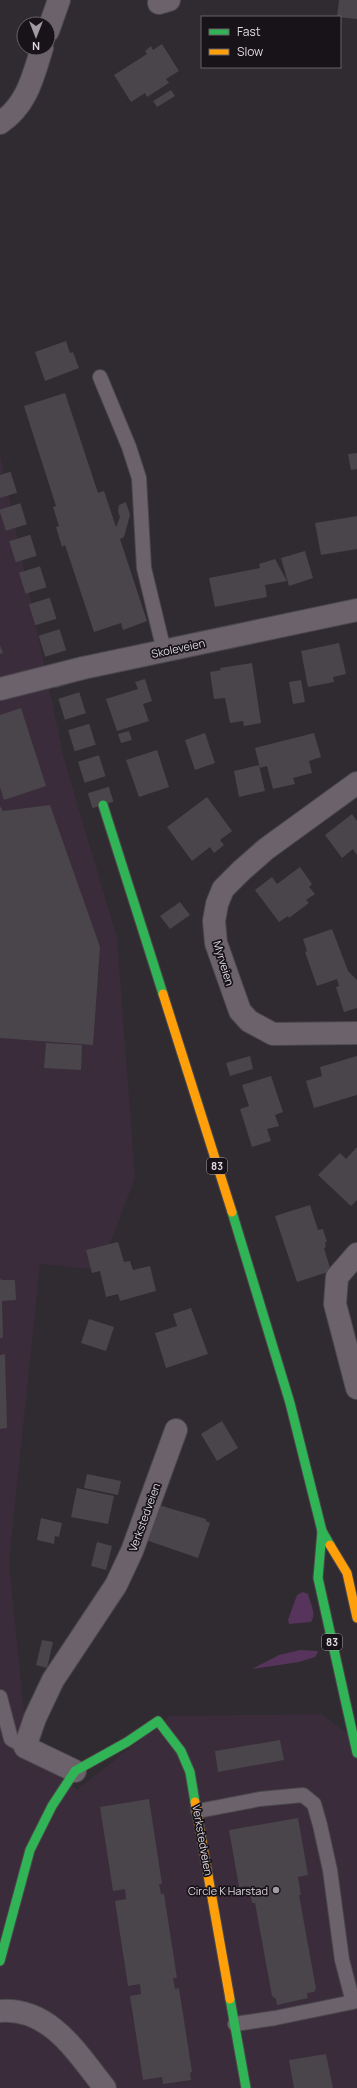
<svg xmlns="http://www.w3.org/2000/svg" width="357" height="2088" font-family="Manrope,sans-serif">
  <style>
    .built { fill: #3a2c3b }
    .green { fill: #56345b }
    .building { fill: #49454a }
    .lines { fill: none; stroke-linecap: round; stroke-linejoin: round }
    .highway-tunnel { stroke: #4a454b; stroke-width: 22; stroke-dasharray: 22 11; stroke-linecap: butt }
    .lane-casing { stroke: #4b484c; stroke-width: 16 }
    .street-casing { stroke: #4b484c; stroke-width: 24 }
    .fast-casing { stroke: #4b484c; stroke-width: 11 }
    .slow-casing { stroke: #4b484c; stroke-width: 11 }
    .lane { stroke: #6b626c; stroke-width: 14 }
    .street { stroke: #6b626c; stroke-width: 22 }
    .fast { stroke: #30b455; stroke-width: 9 }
    .slow { stroke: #ff9f0a; stroke-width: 9 }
    .poi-dot { fill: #a29ba3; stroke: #171318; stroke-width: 1.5 }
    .labels { text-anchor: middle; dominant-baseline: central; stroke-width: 3.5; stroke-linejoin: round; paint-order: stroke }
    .shield { fill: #171318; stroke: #a39da4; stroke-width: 1 }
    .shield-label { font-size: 10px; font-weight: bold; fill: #dfd8e0 }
    .street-label { font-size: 11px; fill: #dfd8e0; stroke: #171318 }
    .poi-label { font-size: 11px; fill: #dfd8e0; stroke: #171318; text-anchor: end }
  </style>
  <rect width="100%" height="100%" fill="#302b31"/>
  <polygon class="built" points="0,455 64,759 117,938 135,1178 100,1270 40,1264 9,1562 27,1742 77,1790 170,1716 321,1714 357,1741 357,2088 0,2088"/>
  <g class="green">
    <path d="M 303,1592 L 308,1594 C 310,1602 317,1615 311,1622 L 289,1624 L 288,1620 L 297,1595 Z"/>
    <polygon points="300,1650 317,1651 318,1652 315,1657 299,1662 252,1669 279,1655"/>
  </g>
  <g class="building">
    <polygon points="339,0 357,0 357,19 337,17"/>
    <polygon points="162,44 179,71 166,79 169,83 147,97 145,93 131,102 114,75 147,54 145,51 151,46 153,50"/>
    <polygon points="171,90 175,96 157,107 153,101"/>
    <polygon points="66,341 70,353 73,352 79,368 45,381 35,352"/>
    <polygon points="65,393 98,493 104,491 116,527 120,517 118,511 119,505 126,502 130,515 124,537 120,539 147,621 123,630 121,623 94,632 65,545 62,547 56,527 59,526 53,507 56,506 24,406"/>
    <polygon points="357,453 357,469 351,470 348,454"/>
    <polygon points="357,516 357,549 321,555 315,523"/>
    <polygon points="305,551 313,578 289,586 281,558"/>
    <polygon points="275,559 287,581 265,585 267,597 215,607 209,578 260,568 259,564"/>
    <polygon points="339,643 346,674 333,677 334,682 308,687 301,651"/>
    <polygon points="0,645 3,653 0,654"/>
    <polygon points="252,663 261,723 244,726 243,721 230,723 225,698 214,699 210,672 221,670 220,668"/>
    <polygon points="145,679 152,701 143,704 149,721 117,731 106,699 138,689 135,682"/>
    <polygon points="301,680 305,702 293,704 289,682"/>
    <polygon points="21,708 46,786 4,800 0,787 0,715"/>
    <polygon points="129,731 132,740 121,743 118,734"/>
    <polygon points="205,733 215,763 195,770 185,740"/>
    <polygon points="314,733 321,757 309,761 312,773 293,778 295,784 273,789 267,766 260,768 255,748"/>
    <polygon points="157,750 169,787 139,797 126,760"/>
    <polygon points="259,765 265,791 239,797 234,771"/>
    <polygon points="207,797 232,831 220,840 224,845 214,853 210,847 192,861 167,827"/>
    <polygon points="50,805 100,947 93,1045 0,1038 0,806 3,811"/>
    <polygon points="352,814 357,821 357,855 353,849 342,858 325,835"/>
    <polygon points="300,867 312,884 309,887 315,894 306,900 309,903 289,918 288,916 279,922 255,890 272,877 277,884"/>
    <polygon points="180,902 190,915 170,929 160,916"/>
    <polygon points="332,929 348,971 357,980 357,1008 344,1012 336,987 339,986 337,979 317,986 305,952 307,951 303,939"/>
    <polygon points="46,1043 82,1045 81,1070 44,1068"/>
    <polygon points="250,1056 253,1069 230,1076 226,1063"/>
    <polygon points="357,1056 357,1095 314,1108 306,1081 322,1076 320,1067"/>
    <polygon points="271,1076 283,1112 275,1115 279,1126 267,1129 271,1141 252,1147 240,1109 249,1106 242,1085"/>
    <polygon points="357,1147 357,1200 351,1206 318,1175 340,1153 346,1159"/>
    <polygon points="310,1205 318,1230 323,1229 327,1242 325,1242 326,1247 324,1248 331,1271 297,1282 275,1216"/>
    <polygon points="118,1242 124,1262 130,1261 133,1270 150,1266 156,1291 120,1301 118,1294 106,1297 100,1271 92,1273 86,1250"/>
    <polygon points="0,1279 2,1280 15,1280 16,1300 2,1301 3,1338 0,1338"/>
    <polygon points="191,1308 208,1354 166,1368 155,1333 177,1326 173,1314"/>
    <polygon points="89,1319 114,1327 106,1351 81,1343"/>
    <polygon points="5,1354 7,1428 0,1429 0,1355"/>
    <polygon points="222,1421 238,1448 217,1461 201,1434"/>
    <polygon points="87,1474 121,1481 118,1495 84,1488"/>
    <polygon points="77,1488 114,1496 108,1524 71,1517"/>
    <polygon points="155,1504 206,1519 206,1521 210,1523 198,1558 143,1539"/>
    <polygon points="41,1518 62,1523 59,1537 55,1536 54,1544 37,1540"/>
    <polygon points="97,1542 112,1546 106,1570 91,1566"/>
    <polygon points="42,1640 53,1642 47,1668 36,1665"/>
    <polygon points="280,1740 284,1760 218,1772 215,1751"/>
    <polygon points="149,1799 162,1884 159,1884 161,1894 164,1894 177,1978 173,1978 175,1989 179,1988 192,2072 190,2073 191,2080 163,2084 162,2077 143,2080 130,1996 141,1994 140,1984 128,1986 115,1901 126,1899 125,1889 113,1891 100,1807"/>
    <polygon points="298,1818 308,1875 298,1877 301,1895 299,1895 316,1989 314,1992 307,1993 308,1998 277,2005 276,1999 272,1996 255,1903 252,1903 249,1886 239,1887 229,1830"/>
    <polygon points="326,2054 333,2088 294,2088 289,2060"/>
  </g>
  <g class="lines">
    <polyline class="highway-tunnel" points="0,475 103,805"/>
    <g class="lane-casing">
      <g id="lane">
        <polyline points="100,377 129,447 139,478 144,568 164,651"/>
        <polyline points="0,1697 11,1739 25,1747"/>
        <polyline points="198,1811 260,1799 303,1795 314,1804 320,1825 330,1870 342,1960 353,2002 275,2018 235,2024"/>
      </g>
    </g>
    <g class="street-casing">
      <g id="street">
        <polyline points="159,3 169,0"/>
        <polyline points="48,31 59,0"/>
        <path d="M 0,123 C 27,105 33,77 42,48"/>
        <polyline points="0,689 83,668 357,610"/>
        <polyline points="357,783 266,849 241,871 223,889 217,904 214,921 216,943 240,1011 249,1021 273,1034 357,1033"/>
        <polyline points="357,1254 337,1277 335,1304 357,1388"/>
        <polyline points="75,1771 25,1747 35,1718 53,1680 116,1585 132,1551 176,1430"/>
        <path d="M 0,2011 C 50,2007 77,2053 105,2088"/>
      </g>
    </g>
    <g class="fast-casing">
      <g id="fast">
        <polyline points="103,805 163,994"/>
        <polyline points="232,1212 290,1403 322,1531 330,1545"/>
        <polyline points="322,1531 318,1578 357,1753"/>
        <polyline points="0,1961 30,1850 52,1806 75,1771 127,1742 158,1721 181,1751 190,1772 195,1802"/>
        <polyline points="230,1999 246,2088"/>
      </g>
    </g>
    <g class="slow-casing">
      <g id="slow">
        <polyline points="163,994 232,1212"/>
        <polyline points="330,1545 347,1573 357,1618"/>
        <polyline points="195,1802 230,1999"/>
      </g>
    </g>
    <use href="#lane" class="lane"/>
    <use href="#street" class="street"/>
    <use href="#fast" class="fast"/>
    <use href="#slow" class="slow"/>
  </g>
  <circle class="poi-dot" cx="276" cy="1890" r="4"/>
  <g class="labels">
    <g class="shield">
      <rect x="207" y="1158" width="20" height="16" rx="3"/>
      <rect x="322" y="1634" width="20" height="16" rx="3"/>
    </g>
    <g class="shield-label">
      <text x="217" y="1166">83</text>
      <text x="332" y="1642">83</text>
    </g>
    <g class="street-label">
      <text transform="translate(178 648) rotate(-12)">Skoleveien</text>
      <text transform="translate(224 963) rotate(73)">Myrveien</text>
      <text transform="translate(144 1517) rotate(-70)">Verkstedveien</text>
      <text transform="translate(203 1840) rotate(80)">Verkstedveien</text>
    </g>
    <g class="poi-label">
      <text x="268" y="1890">Circle K Harstad</text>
    </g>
  </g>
  <rect x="201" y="16" width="140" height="52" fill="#171318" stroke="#676268"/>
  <rect x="209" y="29" width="20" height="6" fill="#30b455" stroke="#676268"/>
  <text x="237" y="36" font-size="12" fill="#dfd8e0">Fast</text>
  <rect x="209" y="49" width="20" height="6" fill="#ff9f0a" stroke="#676268"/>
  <text x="237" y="56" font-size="12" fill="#dfd8e0">Slow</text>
  <g transform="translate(36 36) rotate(180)"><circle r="19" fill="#171318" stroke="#676268"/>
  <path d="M0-3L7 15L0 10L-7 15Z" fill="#a29ba3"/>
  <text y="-6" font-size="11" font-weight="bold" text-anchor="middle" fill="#dfd8e0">N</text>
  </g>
</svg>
